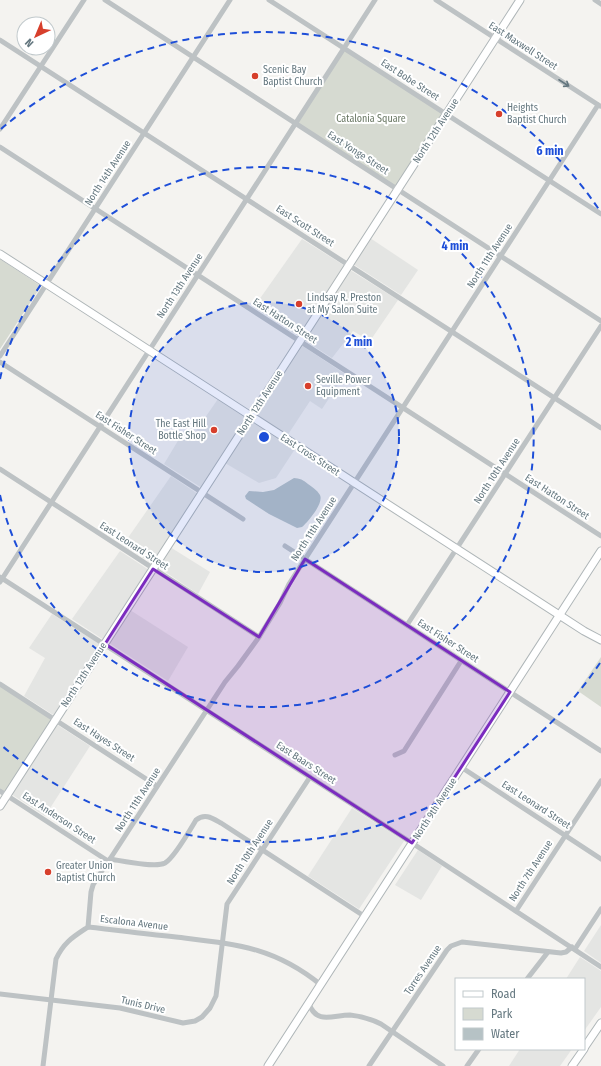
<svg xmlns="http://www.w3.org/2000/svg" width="601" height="1066" font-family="'Fira Sans Condensed',sans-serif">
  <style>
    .built { fill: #e4e5e3 }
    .green { fill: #d6dad1 }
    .water { fill: #b6c2c5 }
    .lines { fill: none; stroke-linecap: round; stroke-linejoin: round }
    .secondary-casing { stroke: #afb6b8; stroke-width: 9 }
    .street { stroke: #bdc2c4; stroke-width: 5 }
    .secondary { stroke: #fff; stroke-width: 7 }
    .oneway { stroke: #64777f }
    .marked { fill: #7b2cbf; fill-opacity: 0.2; stroke: #7b2cbf; stroke-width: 3; stroke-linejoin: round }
    .ring { fill: none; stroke: #1d4ed8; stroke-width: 2; stroke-dasharray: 7 5 }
    .poi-dot { fill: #d73f2c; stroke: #fff; stroke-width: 1.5 }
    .labels { text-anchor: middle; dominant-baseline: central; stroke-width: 4; stroke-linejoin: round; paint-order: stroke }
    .street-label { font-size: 10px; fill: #64777f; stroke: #fff }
    .poi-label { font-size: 10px; fill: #64777f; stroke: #fff; text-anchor: start }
    .park-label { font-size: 10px; fill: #697763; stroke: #fff }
    .centre { fill: #1d4ed8; stroke: #fff; stroke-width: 2 }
    .ring-label { font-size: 12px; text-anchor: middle; font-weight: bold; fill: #1d4ed8; stroke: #fff; stroke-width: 4; stroke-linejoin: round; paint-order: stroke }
  </style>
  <rect width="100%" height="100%" fill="#f4f3f0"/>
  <g class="built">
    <polygon points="370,238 418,270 401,295 353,264"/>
    <polygon points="302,239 345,266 300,337 254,307"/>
    <polygon points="350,270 398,300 370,341 353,331 332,358 304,340"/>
    <polygon points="301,345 345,374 322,409 310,401 287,436 255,416"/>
    <polygon points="218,399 247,418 202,488 164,464 185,429 193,435"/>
    <polygon points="252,421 295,449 276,478 259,483 225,463"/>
    <polygon points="171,476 198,494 153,564 123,545"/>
    <polygon points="170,547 210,572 198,594 158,567"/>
    <polygon points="120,551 149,570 104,640 72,619"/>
    <polygon points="130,610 188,647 168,681 109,643"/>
    <polygon points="52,614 101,645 55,716 24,696 45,658 29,648"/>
    <polygon points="56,724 90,746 45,816 11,794"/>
    <polygon points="352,808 404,841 359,909 308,876"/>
    <polygon points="418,850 442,866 421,900 395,885"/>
    <polygon points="601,925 601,963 584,951"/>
    <polygon points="580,957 601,971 601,1007 584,1031 584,979 566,979"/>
    <polygon points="520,1049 572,1049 560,1066 509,1066"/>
  </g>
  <g class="green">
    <polygon points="344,48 447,114 398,190 296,123"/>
    <polygon points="0,259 41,286 0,349"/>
    <polygon points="601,657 601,707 578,691"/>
    <polygon points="0,684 56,720 7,795 0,791"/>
  </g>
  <path class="water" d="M 294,478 C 299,478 304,480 308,484 C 312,487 317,490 320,495 C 324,503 308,522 302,527 L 297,528 L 269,514 L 246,499 L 245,496 L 249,491 L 263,492 L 274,490 Z"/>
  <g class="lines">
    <g class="secondary-casing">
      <g id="secondary">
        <polyline points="0,254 584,631 601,640"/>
        <polyline points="0,806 520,0"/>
        <polyline points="584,1048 601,1023"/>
        <polyline points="268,1066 601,551"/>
        <polyline points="572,1066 584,1049"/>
      </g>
    </g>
    <g class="street">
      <polyline points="105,0 601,321"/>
      <polyline points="269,0 601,214"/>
      <polyline points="436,0 600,106"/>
      <polyline points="595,0 601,4"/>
      <polyline points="0,40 601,428"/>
      <polyline points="0,129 84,0"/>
      <polyline points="0,147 601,536"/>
      <polyline points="0,356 230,0"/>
      <polyline points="0,362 243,519"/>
      <polyline points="0,469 259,637"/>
      <polyline points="285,546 601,751"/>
      <polyline points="0,577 412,843 601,967"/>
      <polyline points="0,582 375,0"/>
      <polyline points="407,625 601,326"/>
      <polyline points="0,684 157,786"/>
      <polyline points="395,755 404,751 461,661"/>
      <polyline points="461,767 601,859"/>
      <polyline points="0,791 108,861"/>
      <path d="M 110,859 C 123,861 155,868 165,863 C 174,858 190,830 196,820 C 205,813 212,818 221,823 L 364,916"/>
      <polyline points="516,911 601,781"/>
      <polyline points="88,927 91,892 93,885 108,861 110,859 225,682 238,666 259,637 280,603 289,584 598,105"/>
      <polyline points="575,949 601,909"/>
      <polyline points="527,979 548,952"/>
      <polyline points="0,994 120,1008 183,1023 195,1021 202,1017 210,1008 216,996 227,904 310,777"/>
      <path d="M 309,1004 C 317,1025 333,1015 350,1015 C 361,1016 371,1019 381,1024 L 443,1066"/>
      <path d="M 43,1066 L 56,959 C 64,942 73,937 88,927 C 117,930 146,934 176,937 C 234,944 273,946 321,985"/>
      <polyline points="369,1066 447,950 451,946 462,942 561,953 566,952 572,947"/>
      <polyline points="467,1066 479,1049"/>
    </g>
    <use href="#secondary" class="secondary"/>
  </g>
  <defs><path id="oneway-shaft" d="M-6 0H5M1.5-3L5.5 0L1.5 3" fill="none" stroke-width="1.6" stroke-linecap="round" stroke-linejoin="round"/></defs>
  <use class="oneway" href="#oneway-shaft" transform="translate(564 83) rotate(33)"/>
  <path class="marked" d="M 305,559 L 510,692 L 412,843 L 105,644 L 153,569 L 259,637 Z"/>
  <circle cx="264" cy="437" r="135" fill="#1d4ed8" fill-opacity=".12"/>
  <g class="ring">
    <circle cx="264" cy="437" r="135"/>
    <path d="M0 379A270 270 0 1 1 0 495"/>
    <path d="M600 663A405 405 0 0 1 1 745M1 129A405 405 0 0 1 600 211"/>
  </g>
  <g class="poi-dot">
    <circle cx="255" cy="76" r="4"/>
    <circle cx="499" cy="114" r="4"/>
    <circle cx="299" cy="304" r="4"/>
    <circle cx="308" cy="386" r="4"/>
    <circle cx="214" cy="430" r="4"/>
    <circle cx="48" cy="872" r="4"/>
  </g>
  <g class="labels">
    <g class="street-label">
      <text transform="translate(523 46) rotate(33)">East Maxwell Street</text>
      <text transform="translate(410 80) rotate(33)">East Bobe Street</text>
      <text transform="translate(436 131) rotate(-57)">North 12th Avenue</text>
      <text transform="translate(358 153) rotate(33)">East Yonge Street</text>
      <text transform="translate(108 173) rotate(-57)">North 14th Avenue</text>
      <text transform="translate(305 226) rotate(33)">East Scott Street</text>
      <text transform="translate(490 256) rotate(-57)">North 11th Avenue</text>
      <text transform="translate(180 286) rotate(-57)">North 13th Avenue</text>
      <text transform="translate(285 321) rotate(33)">East Hatton Street</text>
      <text transform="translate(260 403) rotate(-57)">North 12th Avenue</text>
      <text transform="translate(126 433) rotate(33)">East Fisher Street</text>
      <text transform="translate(310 455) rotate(33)">East Cross Street</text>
      <text transform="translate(497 471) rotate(-57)">North 10th Avenue</text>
      <text transform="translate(557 497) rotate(33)">East Hatton Street</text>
      <text transform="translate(314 529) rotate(-57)">North 11th Avenue</text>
      <text transform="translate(134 546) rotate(33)">East Leonard Street</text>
      <text transform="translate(448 641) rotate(33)">East Fisher Street</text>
      <text transform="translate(84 675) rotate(-57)">North 12th Avenue</text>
      <text transform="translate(104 740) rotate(33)">East Hayes Street</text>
      <text transform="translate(306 763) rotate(33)">East Baars Street</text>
      <text transform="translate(138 800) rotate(-57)">North 11th Avenue</text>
      <text transform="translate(536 805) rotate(33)">East Leonard Street</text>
      <text transform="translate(435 809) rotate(-57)">North 9th Avenue</text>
      <text transform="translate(59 818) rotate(33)">East Anderson Street</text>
      <text transform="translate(250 852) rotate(-57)">North 10th Avenue</text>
      <text transform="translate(531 871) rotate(-57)">North 7th Avenue</text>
      <text transform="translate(134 923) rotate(7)">Escalona Avenue</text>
      <text transform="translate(423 970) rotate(-56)">Torres Avenue</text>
      <text transform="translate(143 1005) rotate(13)">Tunis Drive</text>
    </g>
    <g class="poi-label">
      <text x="263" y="70">Scenic Bay<tspan x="263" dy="12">Baptist Church</tspan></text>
      <text x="507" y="108">Heights<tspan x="507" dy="12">Baptist Church</tspan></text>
      <text x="307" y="298">Lindsay R. Preston<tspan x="307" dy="12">at My Salon Suite</tspan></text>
      <text x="316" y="380">Seville Power<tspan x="316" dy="12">Equipment</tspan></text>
      <text x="206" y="424" text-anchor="end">The East Hill<tspan x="206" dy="12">Bottle Shop</tspan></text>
      <text x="56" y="866">Greater Union<tspan x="56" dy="12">Baptist Church</tspan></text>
    </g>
    <g class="park-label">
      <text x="371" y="119">Catalonia Square</text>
    </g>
  </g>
  <circle cx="264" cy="437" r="6" class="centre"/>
  <g class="ring-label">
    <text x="550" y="155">6 min</text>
    <text x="455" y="250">4 min</text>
    <text x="359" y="346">2 min</text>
  </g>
  <rect x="455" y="978" width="130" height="72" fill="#ffffff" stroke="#c1c9cc"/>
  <rect x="463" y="991" width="20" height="6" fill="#ffffff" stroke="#c1c9cc"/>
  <text x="491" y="998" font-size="12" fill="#64777f">Road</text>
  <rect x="463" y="1008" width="20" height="12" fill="#d6dad1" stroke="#c1c9cc"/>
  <text x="491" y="1018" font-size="12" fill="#64777f">Park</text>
  <rect x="463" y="1028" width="20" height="12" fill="#b6c2c5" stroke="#c1c9cc"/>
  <text x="491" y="1038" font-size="12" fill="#64777f">Water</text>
  <g transform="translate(36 36) rotate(224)"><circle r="19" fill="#ffffff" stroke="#c1c9cc"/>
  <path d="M0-3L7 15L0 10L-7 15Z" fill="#d73f2c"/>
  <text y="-6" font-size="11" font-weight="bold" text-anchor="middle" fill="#64777f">N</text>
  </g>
</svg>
